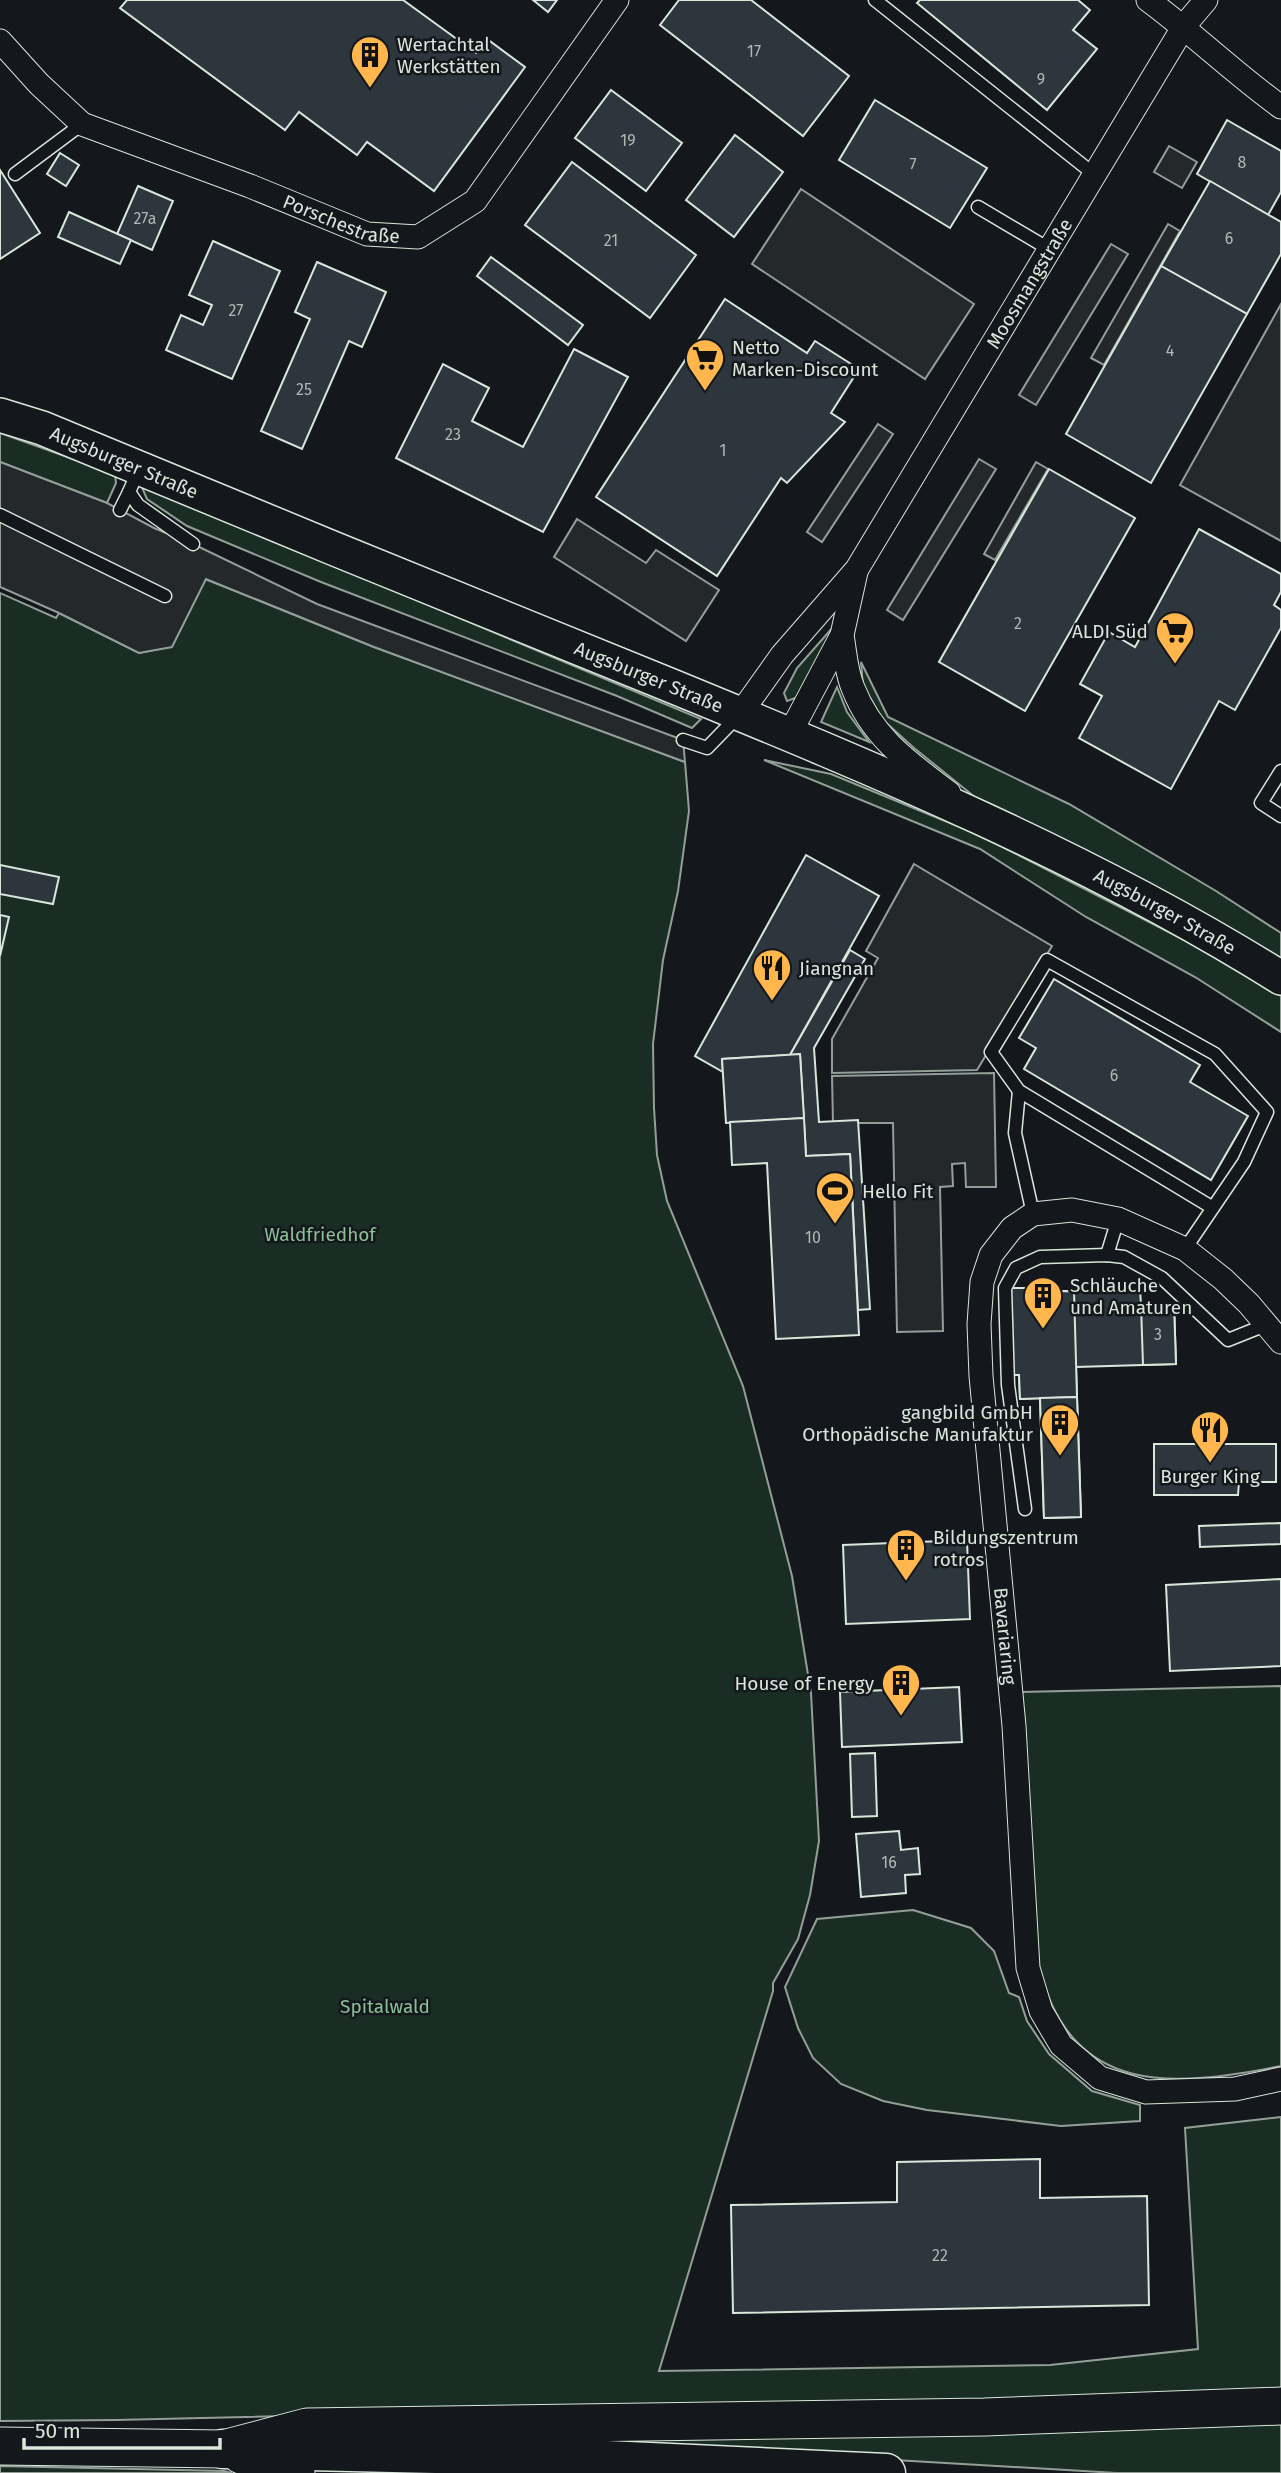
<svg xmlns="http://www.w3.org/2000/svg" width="1281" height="2473" font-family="'Fira Sans',sans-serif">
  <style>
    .green { fill: #1a2d24; stroke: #939e99; stroke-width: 2 }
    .parking { fill: #24282b; stroke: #939e99; stroke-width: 2 }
    .building { fill: #2c363c; stroke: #d8e6dc; stroke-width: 2 }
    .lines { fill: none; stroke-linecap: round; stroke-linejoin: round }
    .service-casing { stroke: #d8e6dc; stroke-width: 15 }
    .minor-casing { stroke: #d8e6dc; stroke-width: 25 }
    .secondary-casing { stroke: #d8e6dc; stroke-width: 36 }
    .primary-casing { stroke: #d8e6dc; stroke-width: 39 }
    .trunk-casing { stroke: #d8e6dc; stroke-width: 41 }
    .service { stroke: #14181c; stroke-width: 12 }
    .minor { stroke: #14181c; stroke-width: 23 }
    .secondary { stroke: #14181c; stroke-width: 33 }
    .primary { stroke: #14181c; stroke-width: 37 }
    .trunk { stroke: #14181c; stroke-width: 38 }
    .labels { text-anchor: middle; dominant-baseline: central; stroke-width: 5; stroke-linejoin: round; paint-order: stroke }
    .number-label { font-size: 16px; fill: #adbab4 }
    .poi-label { font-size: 19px; fill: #d8e6dc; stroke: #14181c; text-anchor: start }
    .street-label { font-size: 19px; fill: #d8e6dc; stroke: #14181c }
    .park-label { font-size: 19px; fill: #8ac095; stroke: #14181c }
  </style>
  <rect width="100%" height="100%" fill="#14181c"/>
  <g class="green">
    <polygon points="0,433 115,474 116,483 107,503 0,462"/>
    <polygon points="141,485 701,719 692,728 617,696 321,582 187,526 147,499"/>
    <polygon points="205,579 374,647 685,762 689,811 678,891 663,960 653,1044 654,1108 657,1155 667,1201 743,1386 792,1576 811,1693 819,1841 810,1895 798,1939 773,1983 773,1991 659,2371 1050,2365 1198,2349 1185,2128 1281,2117 1281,2393 116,2420 0,2421 0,593 56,618 59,613 139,653 172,646"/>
    <polygon points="834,626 801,696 787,701 784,693 797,668"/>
    <polygon points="861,662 888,717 1069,804 1216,891 1281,933 1281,963 986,806 914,748 883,720 863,686"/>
    <polygon points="837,687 847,712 869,742 821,722"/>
    <polygon points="764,760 831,774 979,835 1202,949 1281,996 1281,1032 1195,977 1086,917 980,849"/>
    <path d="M 1281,1686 L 1281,2066 C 1173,2087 1074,2098 1039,1969 L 1021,1692 Z"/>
    <polygon points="913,1910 971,1928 994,1951 1009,1993 1019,1997 1027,2021 1049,2054 1092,2091 1140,2105 1140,2121 1061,2126 927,2110 883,2101 841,2084 813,2058 798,2028 785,1987 817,1919"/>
    <polygon points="1281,2419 1281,2473 1117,2473 672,2447 552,2435"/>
    <polygon points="0,2466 224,2471 232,2473 0,2473"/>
  </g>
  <g class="parking">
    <polygon points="1169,146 1197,162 1182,188 1154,172"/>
    <polygon points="801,189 974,304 925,379 752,264"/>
    <polygon points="1168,224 1180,231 1104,365 1091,358"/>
    <polygon points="1111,244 1128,254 1036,405 1019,395"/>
    <polygon points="1281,304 1281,541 1180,485"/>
    <polygon points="878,424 893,434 822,542 807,532"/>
    <polygon points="979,459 996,469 903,620 887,610"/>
    <polygon points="0,462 107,503 154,528 193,544 317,604 683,740 685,762 374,647 206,579 172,647 139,653 59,613 0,587"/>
    <polygon points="1036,462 1048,469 995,560 984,554"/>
    <polygon points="577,519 646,563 656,550 719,590 686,641 554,557"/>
    <polygon points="914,864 1052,946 977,1070 832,1073 832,1039 878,958 866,951"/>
    <polygon points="994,1073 996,1187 966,1187 965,1163 952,1164 953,1186 940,1187 943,1331 897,1332 893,1123 833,1123 832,1076"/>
  </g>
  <g class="building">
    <polygon points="127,0 403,0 476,53 487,39 525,67 434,191 367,142 357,155 299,112 285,130 120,8"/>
    <polygon points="533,0 557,0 548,12"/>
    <polygon points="679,0 751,0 849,76 803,136 660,25"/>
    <polygon points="920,0 1078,0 1090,10 1073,30 1097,49 1047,110 917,3"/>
    <polygon points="611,90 682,143 646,191 575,138"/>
    <polygon points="875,100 987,168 950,228 839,160"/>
    <polygon points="1227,120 1281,151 1281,192 1268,215 1197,174"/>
    <polygon points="735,135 783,172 734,237 686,200"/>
    <polygon points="60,153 79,165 66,186 47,174"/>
    <polygon points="572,162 696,255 650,318 525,225"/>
    <polygon points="0,170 40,233 0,259"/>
    <polygon points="1210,181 1281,222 1281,254 1247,314 1161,266"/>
    <polygon points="138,186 173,201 152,250 117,234"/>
    <polygon points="69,212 131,240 120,264 58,237"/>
    <polygon points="213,241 280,271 232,379 166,350 181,315 203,325 212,305 189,295"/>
    <polygon points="491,257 583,325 568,345 477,276"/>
    <polygon points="317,262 386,292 362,347 349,341 302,449 261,431 310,319 295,312"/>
    <polygon points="1161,266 1247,314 1151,483 1066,434"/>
    <polygon points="725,299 807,353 815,341 859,369 831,413 845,422 787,483 781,478 717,576 596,497"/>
    <polygon points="574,349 628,377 543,532 396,458 443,364 489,388 472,421 523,447"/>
    <polygon points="1049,469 1135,518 1025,711 939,662"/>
    <polygon points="1199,529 1281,574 1281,592 1274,605 1281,610 1281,628 1235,710 1219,701 1171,789 1079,738 1102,696 1080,684 1109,632 1135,647"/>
    <polygon points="806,855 879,896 790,1055 722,1059 723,1072 695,1056"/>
    <polygon points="0,865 59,877 53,904 0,894"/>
    <polygon points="0,915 9,917 0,956"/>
    <polygon points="850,950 865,959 814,1048 819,1122 858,1120 870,1309 858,1310 850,1154 806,1156 800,1054 790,1055"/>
    <polygon points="1054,979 1200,1065 1190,1082 1248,1116 1211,1180 1024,1069 1036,1048 1019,1038"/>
    <polygon points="800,1054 804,1118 726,1123 722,1059"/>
    <polygon points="804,1118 806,1156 850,1154 859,1335 776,1339 767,1163 732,1165 730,1122"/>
    <polygon points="1010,1288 1028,1288 1028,1292 1140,1289 1141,1305 1174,1304 1176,1364 1076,1367 1081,1517 1044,1518 1040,1398 1020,1399 1019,1375 1013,1375"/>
    <polygon points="1010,1288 1028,1288 1028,1292 1074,1291 1077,1397 1020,1399 1019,1375 1013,1375"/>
    <polygon points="1174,1304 1176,1364 1143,1365 1141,1305"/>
    <polygon points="1077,1397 1081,1517 1044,1518 1040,1398"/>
    <polygon points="1154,1444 1276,1444 1276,1482 1239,1482 1238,1495 1154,1495"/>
    <polygon points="1281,1523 1281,1544 1200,1547 1199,1526"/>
    <polygon points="967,1540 970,1619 846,1624 843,1545"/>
    <polygon points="1281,1579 1281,1666 1170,1671 1166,1585"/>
    <polygon points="959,1687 962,1742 842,1747 840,1692"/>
    <polygon points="875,1753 877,1816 852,1817 850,1754"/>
    <polygon points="899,1831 901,1850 918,1848 920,1874 905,1875 906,1893 861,1897 856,1834"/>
    <polygon points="1040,2159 1040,2198 1147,2196 1149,2305 733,2313 731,2205 897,2202 897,2162"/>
  </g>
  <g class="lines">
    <g class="service-casing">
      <g id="service">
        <polyline points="875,0 1095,175"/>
        <polyline points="15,174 82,124"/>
        <polyline points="978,207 1049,249"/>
        <polyline points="139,469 129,492 138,505 193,544"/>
        <polyline points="120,510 129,492"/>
        <polyline points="0,515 165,596"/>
        <polyline points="683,740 707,748 738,716"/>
        <polyline points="1281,771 1261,803 1281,816"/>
        <polyline points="1019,1091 1015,1133 1033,1214"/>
        <polyline points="1185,1249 1244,1162 1267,1112 1215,1054 1047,960 991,1052 1019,1091 1213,1208"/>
        <polyline points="1107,1255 1118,1219"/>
        <polyline points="1025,1509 1008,1385 1005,1288 1016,1268 1040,1257 1107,1255 1124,1257 1162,1278 1228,1340 1268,1324"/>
      </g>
    </g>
    <g class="minor-casing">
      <g id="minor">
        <path d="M 1148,0 C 1194,34 1235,74 1281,107"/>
        <path id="s1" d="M 0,41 L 39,84 L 82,124 L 250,186 L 367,234 L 418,237 L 475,201 L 617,0"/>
        <path d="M 842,635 C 845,652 846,672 853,688 C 872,737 908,762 949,793"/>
        <path id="s2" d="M 740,714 L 782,655 L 857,569 L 1184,26 L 1206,0"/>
        <polyline points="789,735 842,635 856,572"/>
        <path id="s3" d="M 1281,1342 L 1249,1304 L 1223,1279 L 1185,1249 L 1118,1219 L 1072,1210 L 1033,1214 L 1012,1228 L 991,1255 L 982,1282 L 979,1324 L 981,1376 L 1014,1726 L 1028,1968 L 1041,2011 L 1061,2045 L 1100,2078 L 1146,2092 L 1235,2089 L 1281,2079"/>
      </g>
    </g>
    <g class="secondary-casing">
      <g id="secondary">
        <path id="s4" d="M 0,415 L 42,428 C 250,515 458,599 667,684 C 877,770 1088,857 1281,978"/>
      </g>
    </g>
    <g class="primary-casing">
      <g id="primary">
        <polyline points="0,2446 223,2449 307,2427 985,2417 1281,2406"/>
        <polyline points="241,2455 296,2473"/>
      </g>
    </g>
    <g class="trunk-casing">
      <polyline id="trunk" points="223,2449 520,2456 886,2473"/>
    </g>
    <use href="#service" class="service"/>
    <use href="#minor" class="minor"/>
    <use href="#secondary" class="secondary"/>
    <use href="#primary" class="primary"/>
    <use href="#trunk" class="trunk"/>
  </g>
  <defs>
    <g id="building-pin" transform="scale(2.0125)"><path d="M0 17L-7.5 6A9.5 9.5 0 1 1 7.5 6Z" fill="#ffb74d" stroke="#14181c"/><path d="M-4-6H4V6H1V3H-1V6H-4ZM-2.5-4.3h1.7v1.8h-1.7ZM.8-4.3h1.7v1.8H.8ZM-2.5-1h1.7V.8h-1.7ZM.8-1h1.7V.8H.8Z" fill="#111"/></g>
    <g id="supermarket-pin" transform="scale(2.0125)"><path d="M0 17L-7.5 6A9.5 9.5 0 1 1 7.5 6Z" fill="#ffb74d" stroke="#14181c"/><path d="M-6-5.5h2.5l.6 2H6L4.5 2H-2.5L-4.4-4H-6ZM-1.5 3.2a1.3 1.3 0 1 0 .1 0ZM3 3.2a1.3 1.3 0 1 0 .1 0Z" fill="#111"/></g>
    <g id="restaurant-pin" transform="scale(2.0125)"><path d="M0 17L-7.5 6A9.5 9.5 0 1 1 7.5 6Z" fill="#ffb74d" stroke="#14181c"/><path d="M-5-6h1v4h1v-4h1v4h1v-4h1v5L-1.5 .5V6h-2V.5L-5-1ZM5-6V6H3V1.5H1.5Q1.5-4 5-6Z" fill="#111"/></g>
    <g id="stadium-pin" transform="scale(2.0125)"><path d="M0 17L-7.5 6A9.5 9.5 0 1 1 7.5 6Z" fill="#ffb74d" stroke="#14181c"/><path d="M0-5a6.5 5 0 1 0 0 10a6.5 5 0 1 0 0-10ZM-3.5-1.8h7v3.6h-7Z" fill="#111"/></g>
  </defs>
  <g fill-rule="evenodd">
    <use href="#building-pin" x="370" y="55"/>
    <use href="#supermarket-pin" x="705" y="358"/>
    <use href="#supermarket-pin" x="1175" y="631"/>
    <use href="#restaurant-pin" x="772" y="968"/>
    <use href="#stadium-pin" x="835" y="1191"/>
    <use href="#building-pin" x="1043" y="1296"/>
    <use href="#building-pin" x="1060" y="1423"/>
    <use href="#restaurant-pin" x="1210" y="1430"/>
    <use href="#building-pin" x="906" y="1548"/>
    <use href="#building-pin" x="901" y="1683"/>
  </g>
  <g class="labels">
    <g class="number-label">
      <text x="754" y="51">17</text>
      <text x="1041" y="79">9</text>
      <text x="628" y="140">19</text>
      <text x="1242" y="162">8</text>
      <text x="913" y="164">7</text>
      <text x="145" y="218">27a</text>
      <text x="1229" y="238">6</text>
      <text x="611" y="240">21</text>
      <text x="236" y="310">27</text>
      <text x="1170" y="350">4</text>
      <text x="304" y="389">25</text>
      <text x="453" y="434">23</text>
      <text x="723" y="450">1</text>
      <text x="1018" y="623">2</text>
      <text x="1114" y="1075">6</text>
      <text x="813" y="1237">10</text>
      <text x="1158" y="1334">3</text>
      <text x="889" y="1862">16</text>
      <text x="940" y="2255">22</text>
    </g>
    <g class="poi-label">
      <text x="397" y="44">Wertachtal<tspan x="397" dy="22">Werkstätten</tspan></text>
      <text x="732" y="347">Netto<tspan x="732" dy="22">Marken-Discount</tspan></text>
      <text x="1148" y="631" text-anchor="end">ALDI Süd</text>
      <text x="799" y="968">Jiangnan</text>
      <text x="862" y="1191">Hello Fit</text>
      <text x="1070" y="1285">Schläuche<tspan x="1070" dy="22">und Amaturen</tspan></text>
      <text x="1033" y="1412" text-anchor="end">gangbild GmbH<tspan x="1033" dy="22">Orthopädische Manufaktur</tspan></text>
      <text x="1210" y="1476" text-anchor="middle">Burger King</text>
      <text x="933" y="1537">Bildungszentrum<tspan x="933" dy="22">rotros</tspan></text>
      <text x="874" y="1683" text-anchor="end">House of Energy</text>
    </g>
    <g class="street-label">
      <text stroke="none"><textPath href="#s1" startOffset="394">Porschestraße</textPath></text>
      <text stroke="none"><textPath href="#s2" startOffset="520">Moosmangstraße</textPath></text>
      <text stroke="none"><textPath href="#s4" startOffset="133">Augsburger Straße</textPath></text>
      <text stroke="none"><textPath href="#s4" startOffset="700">Augsburger Straße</textPath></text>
      <text stroke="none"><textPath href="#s4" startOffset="1267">Augsburger Straße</textPath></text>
      <text stroke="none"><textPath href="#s3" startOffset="737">Bavariaring</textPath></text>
    </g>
    <g class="park-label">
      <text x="320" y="1234">Waldfriedhof</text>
      <text x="385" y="2006">Spitalwald</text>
    </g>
  </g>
  <path d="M24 2438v10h196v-10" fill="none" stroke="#d8e6dc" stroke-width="3.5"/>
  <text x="35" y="2438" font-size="21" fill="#d8e6dc" stroke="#14181c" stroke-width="5" paint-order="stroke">50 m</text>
</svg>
